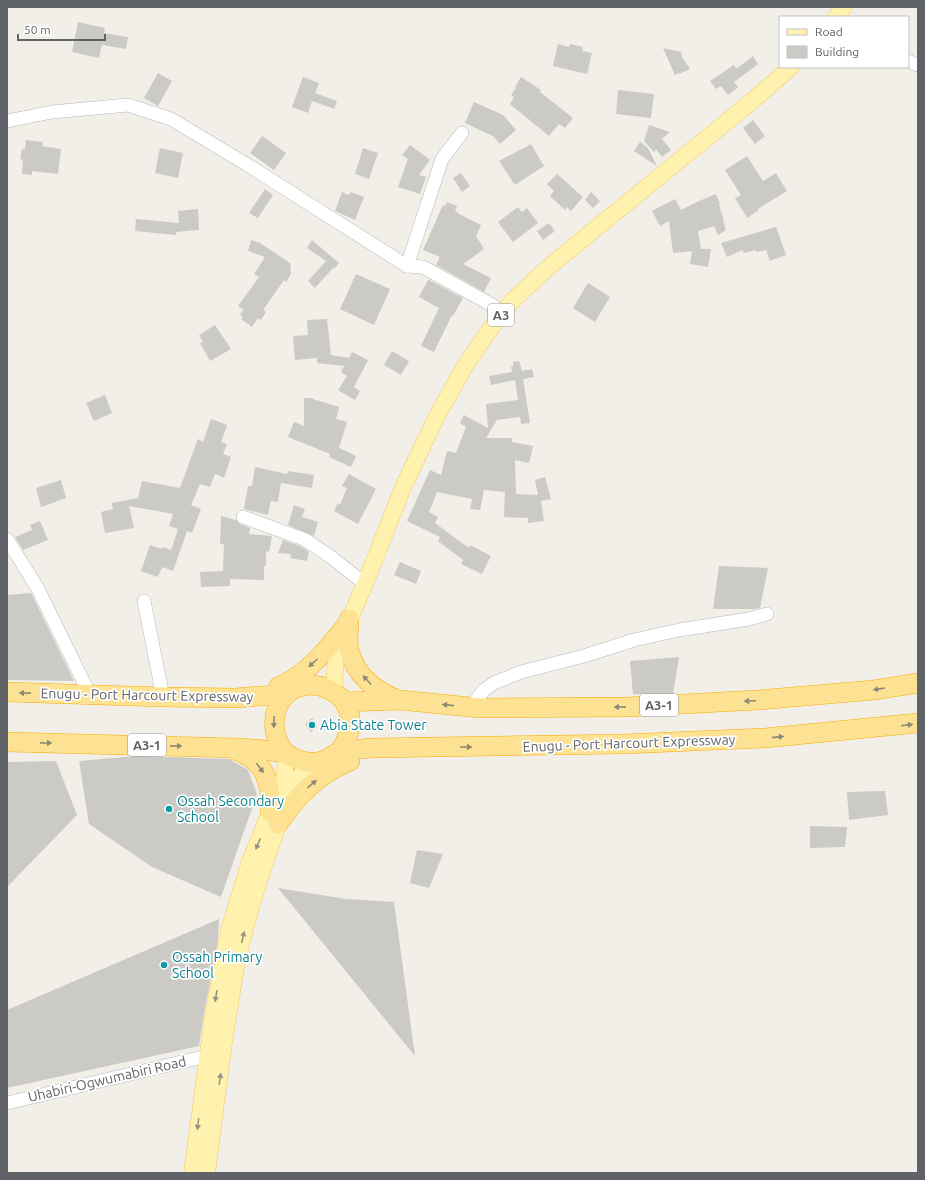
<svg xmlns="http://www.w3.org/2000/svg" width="925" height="1180" font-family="Ubuntu,sans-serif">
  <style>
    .building { fill: #cccac5 }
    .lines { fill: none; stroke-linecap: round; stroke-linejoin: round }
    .minor-casing { stroke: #b5b8bc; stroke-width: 14 }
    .major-casing { stroke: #f2c960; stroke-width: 17 }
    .highway-casing { stroke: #f9ab00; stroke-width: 20 }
    .minor { stroke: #fff; stroke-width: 13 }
    .major { stroke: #fff2af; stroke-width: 16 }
    .highway { stroke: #fde293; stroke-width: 19 }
    .oneway { fill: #8e8975 }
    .oneway2 { fill: #979581 }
    .culture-dot { fill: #0f9aa8; stroke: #fff; stroke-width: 1.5 }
    .labels { text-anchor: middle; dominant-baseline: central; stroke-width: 3.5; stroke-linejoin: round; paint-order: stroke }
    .shield { fill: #fff; stroke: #8f9295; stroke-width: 1 }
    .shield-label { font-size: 13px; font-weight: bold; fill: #5f6368 }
    .street-label { font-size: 14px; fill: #5f6368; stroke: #fff }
    .culture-label { font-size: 14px; fill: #0d838f; stroke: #fff; text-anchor: start }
  </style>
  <rect width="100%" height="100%" fill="#f1efe8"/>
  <g class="building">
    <polygon points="78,22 105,28 104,33 128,37 126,49 102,45 99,58 72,52"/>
    <polygon points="558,44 569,47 570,44 583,47 582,51 592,53 587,74 553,66"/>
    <polygon points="663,48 681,52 682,57 690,69 679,74 679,73 675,75"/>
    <polygon points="753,56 758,64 734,82 738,87 728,95 721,86 716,89 710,81 734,65 736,69"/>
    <polygon points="158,73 172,81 158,106 144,98"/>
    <polygon points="303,77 319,83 315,93 337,101 334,109 312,101 308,113 292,107"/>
    <polygon points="521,77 541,90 540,92 573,118 565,128 559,124 549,136 510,104 514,97 511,95 516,88 515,87"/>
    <polygon points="618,90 654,94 651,118 616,114"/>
    <polygon points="474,102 503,115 516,130 500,144 493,136 465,123"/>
    <polygon points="753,120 765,136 755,144 743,128"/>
    <polygon points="649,125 670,132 662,139 671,150 662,157 656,149 654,152 644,141"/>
    <polygon points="262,136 286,153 274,170 250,153"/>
    <polygon points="26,140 43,142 42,146 61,149 58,174 32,171 32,175 22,174 23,160 20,159 22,149 25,149"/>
    <polygon points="640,142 648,148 657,166 634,151"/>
    <polygon points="531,144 544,166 515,185 499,161"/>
    <polygon points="410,145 430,160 419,175 426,177 420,194 398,187 408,159 402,155"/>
    <polygon points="160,148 183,153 178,178 155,173"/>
    <polygon points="363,148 378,153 369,179 355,174"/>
    <polygon points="747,156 763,181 776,173 787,191 758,209 759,210 747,218 735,198 741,195 725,170"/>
    <polygon points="461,173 470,186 462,192 453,178"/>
    <polygon points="557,174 583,197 571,211 567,207 565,210 550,196 554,191 547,184"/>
    <polygon points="265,189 273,195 258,218 249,213"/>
    <polygon points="342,192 349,195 351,192 364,197 355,220 335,211"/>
    <polygon points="591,192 600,201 593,208 585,200"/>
    <polygon points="716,194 720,204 719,205 724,221 723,221 726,230 718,235 714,226 698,231 701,249 711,249 708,267 690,264 692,251 673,253 669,221 660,226 652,211 675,199 681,210 699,201"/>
    <polygon points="447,202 457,206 455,211 458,212 457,213 481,225 476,236 484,249 463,264 491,278 484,292 436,265 440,257 423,250 443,205 445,206"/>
    <polygon points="518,207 522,212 527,208 538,223 513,242 498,222"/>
    <polygon points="198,209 199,230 176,232 176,235 135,231 136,219 179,223 178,211"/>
    <polygon points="549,223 555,231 543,240 537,231"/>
    <polygon points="776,227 786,255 770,261 766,250 756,252 756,250 743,253 743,250 727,257 721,243"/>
    <polygon points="251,240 260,243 290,263 291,274 286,282 284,280 263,310 266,312 261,320 258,318 252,327 241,319 243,317 240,314 244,310 238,306 259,277 254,274 265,257 248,251"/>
    <polygon points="312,240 339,263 335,268 334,267 315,288 308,281 326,261 307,248"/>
    <polygon points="356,274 390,289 374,325 340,309"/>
    <polygon points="428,280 429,280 463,298 453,316 452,315 434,352 421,346 439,308 419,297"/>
    <polygon points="588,283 610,297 595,322 573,308"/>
    <polygon points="327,319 331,355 349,358 352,352 368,360 354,387 360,391 355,400 338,390 347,376 341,372 344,366 317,363 317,358 295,360 293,336 308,335 307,320"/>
    <polygon points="215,325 231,349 210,361 200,343 203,342 199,335"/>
    <polygon points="392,351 409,361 401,375 384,365"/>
    <polygon points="519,361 522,371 532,369 534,377 523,379 530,423 521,424 520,417 497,420 486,438 512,438 512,442 533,446 529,463 515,460 516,494 538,495 535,480 545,477 551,499 541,501 544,521 528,523 528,518 504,517 505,492 484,490 480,510 470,509 472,499 437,492 429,512 438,517 435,523 469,548 470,545 491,556 482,574 461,564 463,560 438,541 440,537 407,521 430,470 441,475 447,451 456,453 466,427 460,423 464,415 488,428 486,404 518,400 515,380 491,385 489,376 512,372 511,366 513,366 513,362"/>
    <polygon points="105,395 112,413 94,421 86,403"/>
    <polygon points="304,398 313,398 313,399 339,407 336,419 347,422 339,448 356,456 351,467 329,457 330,454 288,437 294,422 304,426"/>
    <polygon points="211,419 227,425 221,442 227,444 223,454 231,457 224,478 215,474 210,487 200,484 191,505 201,509 192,533 187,531 185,537 173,571 162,567 158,577 141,571 150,545 162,549 163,547 171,550 178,529 169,526 173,514 129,506 134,528 105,533 101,512 113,509 112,503 138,498 142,481 180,488 198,439 203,442"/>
    <polygon points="255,467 287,474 288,471 314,475 312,488 281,483 278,502 271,501 268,515 244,509 248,486 252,486"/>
    <polygon points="349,474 376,489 358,524 334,511 338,503 340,505 347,488 342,486"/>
    <polygon points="61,480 66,498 41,507 36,488"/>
    <polygon points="294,505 305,509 302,517 318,522 314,536 288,525"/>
    <polygon points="221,516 236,520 240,524 250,528 249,534 272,536 269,552 266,551 266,566 264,566 264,580 230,579 230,586 201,587 200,572 223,571 224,544 220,544"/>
    <polygon points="40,521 48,540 23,550 15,537 32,530 30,525"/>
    <polygon points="283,540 302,547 309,552 307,561 290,558 291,554 278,553"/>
    <polygon points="400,562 421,571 416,584 394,575"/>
    <polygon points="719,566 768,568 760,608 755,609 713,609"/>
    <polygon points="31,593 74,681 7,680 7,595"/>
    <polygon points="679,657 673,694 650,695 633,694 630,661"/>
    <polygon points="312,718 318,726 311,732 305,724"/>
    <polygon points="137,756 229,759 248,770 257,794 221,897 152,867 89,824 79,761"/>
    <polygon points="56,761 77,815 7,887 7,762"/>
    <polygon points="885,791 888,815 849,820 847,792"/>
    <polygon points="810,826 847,827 845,847 810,848"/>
    <polygon points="417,850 443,854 429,888 410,883"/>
    <polygon points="278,888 346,899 394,902 415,1056"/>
    <polygon points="219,919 218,940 204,1014 199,1046 7,1088 7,1010"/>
  </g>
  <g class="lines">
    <g class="minor-casing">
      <g id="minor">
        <polyline points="908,61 918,65"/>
        <polyline points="7,121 52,112 128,105 171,119 246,164 407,266 423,267 492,305 503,314"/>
        <polyline points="407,266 442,159 462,133"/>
        <polyline points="243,517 306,540 331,557 365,584"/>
        <polyline points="7,539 38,589 90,695"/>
        <polyline points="144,601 163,697"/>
        <polyline points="470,708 484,690 494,683 521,672 584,656 634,640 679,630 749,619 767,614"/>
        <polyline points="7,1103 207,1056"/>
      </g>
    </g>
    <g class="major-casing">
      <g id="major">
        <polyline points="836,17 844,7"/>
        <polyline points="335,692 334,682 336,658 348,623 365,584 404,485 438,414 465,366 488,332 513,300 551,265 751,102 791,67"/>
        <polyline points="192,1173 213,1016 229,930 250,861 284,778 287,754"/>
        <path d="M 207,1173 C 214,1121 220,1068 228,1016 C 232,996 234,974 239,953 C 248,914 260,876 274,837 C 283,811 290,782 312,762"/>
      </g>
    </g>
    <g class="highway-casing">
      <g id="highway">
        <path d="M 349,619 C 349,629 347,640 349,650 C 355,674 374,690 396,699"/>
        <path d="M 279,686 C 308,675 329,647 348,623"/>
        <polyline points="7,692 163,697 235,698 287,694"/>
        <polyline points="344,702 400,700 480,708 627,707 758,700 874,690 918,683"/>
        <polyline points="7,742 239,748 265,750 287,754"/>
        <path d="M 235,750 C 265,761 272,782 270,812"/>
        <path d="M 339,752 C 380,695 298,661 278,706 C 273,718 273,728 278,741 C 284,759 310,767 327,759 C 331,757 335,753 339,752 C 350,749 362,749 373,748 L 624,744 L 765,738 L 918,723"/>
        <path d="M 278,824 C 297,796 318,774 350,761"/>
      </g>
    </g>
    <use href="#minor" class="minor"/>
    <use href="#major" class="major"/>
    <use href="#highway" class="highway"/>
  </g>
  <defs><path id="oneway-solid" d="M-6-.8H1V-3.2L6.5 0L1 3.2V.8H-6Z"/></defs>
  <g class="oneway">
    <use href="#oneway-solid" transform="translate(313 663) rotate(138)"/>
    <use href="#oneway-solid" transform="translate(367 680) rotate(-133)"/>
    <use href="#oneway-solid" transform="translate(879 689) rotate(171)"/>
    <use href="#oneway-solid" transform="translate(25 693) rotate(-179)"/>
    <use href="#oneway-solid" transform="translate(750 701) rotate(177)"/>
    <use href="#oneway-solid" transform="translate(448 705) rotate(-174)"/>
    <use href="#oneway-solid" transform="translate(620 707) rotate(179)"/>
    <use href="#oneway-solid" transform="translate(274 722) rotate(92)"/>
    <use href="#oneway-solid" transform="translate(907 725) rotate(-7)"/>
    <use href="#oneway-solid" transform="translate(778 737) rotate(-6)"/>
    <use href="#oneway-solid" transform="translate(46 743) rotate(1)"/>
    <use href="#oneway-solid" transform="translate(176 746) rotate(1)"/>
    <use href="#oneway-solid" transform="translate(466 747)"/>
    <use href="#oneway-solid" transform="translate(260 768) rotate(53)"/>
    <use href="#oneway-solid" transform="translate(312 784) rotate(-40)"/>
  </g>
  <g class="oneway2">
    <use href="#oneway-solid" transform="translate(258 844) rotate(113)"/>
    <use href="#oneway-solid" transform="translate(243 937) rotate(-77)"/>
    <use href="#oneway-solid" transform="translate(216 996) rotate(100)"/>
    <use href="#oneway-solid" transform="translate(220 1079) rotate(-82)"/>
    <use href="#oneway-solid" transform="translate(198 1124) rotate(97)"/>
  </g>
  <g class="culture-dot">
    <circle cx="312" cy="725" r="4"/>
    <circle cx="169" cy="809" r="4"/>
    <circle cx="164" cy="965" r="4"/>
  </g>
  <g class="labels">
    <g class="shield">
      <rect x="488" y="304" width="26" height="22" rx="3"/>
      <rect x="640" y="694" width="38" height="22" rx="3"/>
      <rect x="128" y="734" width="38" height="22" rx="3"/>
    </g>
    <g class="shield-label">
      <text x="501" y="315">A3</text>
      <text x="659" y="705">A3-1</text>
      <text x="147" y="745">A3-1</text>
    </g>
    <g class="street-label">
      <text transform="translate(147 695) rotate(1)">Enugu - Port Harcourt Expressway</text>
      <text transform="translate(629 743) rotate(-2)">Enugu - Port Harcourt Expressway</text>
      <text transform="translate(107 1079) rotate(-13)">Uhabiri-Ogwumabiri Road</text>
    </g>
    <g class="culture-label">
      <text x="320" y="725">Abia State Tower</text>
      <text x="177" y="801">Ossah Secondary<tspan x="177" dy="16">School</tspan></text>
      <text x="172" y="957">Ossah Primary<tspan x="172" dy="16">School</tspan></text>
    </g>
  </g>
  <rect width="925" height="1180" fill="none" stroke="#5f6368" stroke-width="16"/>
  <rect x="779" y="16" width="130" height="52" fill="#ffffff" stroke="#bfc1c3"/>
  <rect x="787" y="29" width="20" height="6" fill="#fff2af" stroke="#bfc1c3"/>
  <text x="815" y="36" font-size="12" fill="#5f6368">Road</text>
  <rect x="787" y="46" width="20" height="12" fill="#cccac5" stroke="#bfc1c3"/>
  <text x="815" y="56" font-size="12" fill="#5f6368">Building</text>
  <path d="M18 34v6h87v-6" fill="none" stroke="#5f6368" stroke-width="2"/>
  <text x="24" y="34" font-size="12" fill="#5f6368" stroke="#ffffff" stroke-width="3" paint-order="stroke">50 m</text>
</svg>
